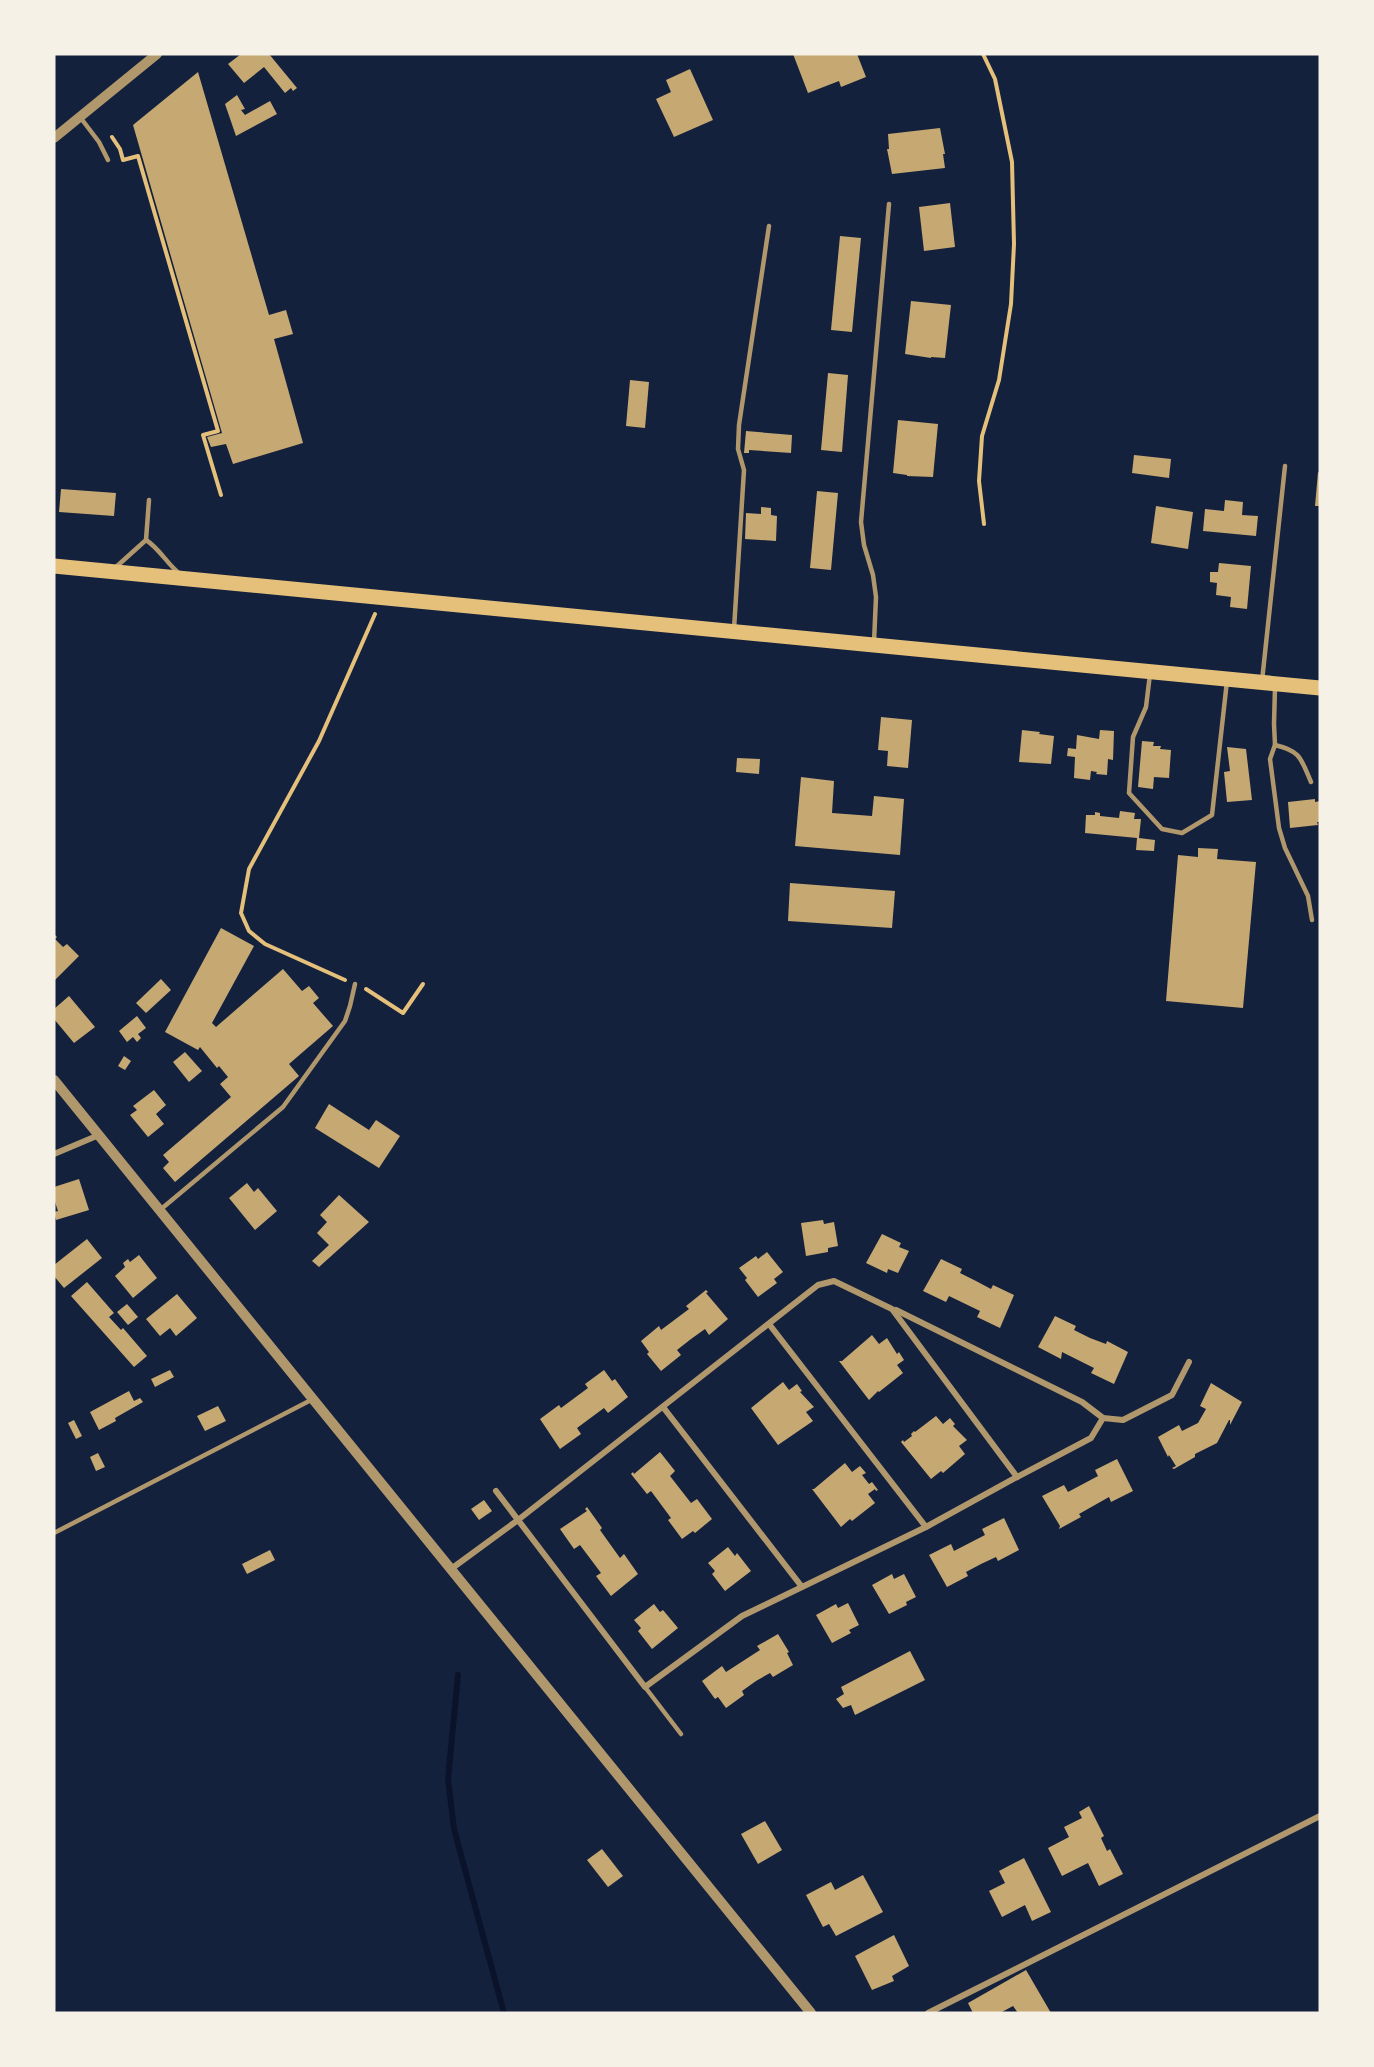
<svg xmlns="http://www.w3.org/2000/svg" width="1374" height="2067" font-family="'PT Sans Narrow',sans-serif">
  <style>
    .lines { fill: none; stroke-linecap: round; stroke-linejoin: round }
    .stream { stroke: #0b132b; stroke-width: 6 }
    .building { fill: #c6a872 }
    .path { stroke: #e5c07b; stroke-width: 4 }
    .service { stroke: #b1986c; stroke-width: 4.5 }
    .minor { stroke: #b1986c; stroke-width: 6 }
    .tertiary { stroke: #b1986c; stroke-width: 10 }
    .primary { stroke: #e5c07b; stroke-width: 15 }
  </style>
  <rect width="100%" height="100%" fill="#14213d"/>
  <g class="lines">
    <polyline class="stream" points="458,1675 448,1779 454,1829 504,2013"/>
  </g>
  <g class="building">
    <polygon points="241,54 269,54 297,88 293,91 291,88 285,93 264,67 244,83 228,64"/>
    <polygon points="793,54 857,54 866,77 841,87 839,81 808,93"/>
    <polygon points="690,69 713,120 674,137 656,99 671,92 666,80"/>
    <polygon points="198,72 269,315 286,310 293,334 274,339 303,443 233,464 226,444 211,447 207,437 222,433 133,125"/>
    <polygon points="237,95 245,109 241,110 245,115 270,101 277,114 236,136 225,104"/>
    <polygon points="940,128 945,154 943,154 945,168 892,174 887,149 889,149 888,134"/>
    <polygon points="950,203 955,247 924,251 919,207"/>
    <polygon points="840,236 861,238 852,332 831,330"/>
    <polygon points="911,301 951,305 945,358 931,357 931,358 905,354"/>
    <polygon points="828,373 848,375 842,452 821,450"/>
    <polygon points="630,380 649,382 645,428 626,426"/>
    <polygon points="898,420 938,424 933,477 907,476 907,475 893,473"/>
    <polygon points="746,431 792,435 791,453 749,450 749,453 744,453"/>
    <polygon points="1134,455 1171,459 1169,478 1132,473"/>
    <polygon points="1318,472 1320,473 1320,506 1315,506"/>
    <polygon points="61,489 116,493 114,516 59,512"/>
    <polygon points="817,491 838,493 831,570 810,568"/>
    <polygon points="1225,500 1243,502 1242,515 1258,516 1256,536 1203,531 1205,509 1224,511"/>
    <polygon points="1156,506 1193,512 1188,549 1151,543"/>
    <polygon points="761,507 771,508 771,515 777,516 776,541 745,539 746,513 761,514"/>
    <polygon points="1219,563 1251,566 1247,609 1230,607 1231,597 1216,595 1217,583 1210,582 1210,572 1218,572"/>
    <polygon points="881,717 912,720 908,768 887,766 888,751 878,750"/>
    <polygon points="1022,730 1040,732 1039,734 1054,736 1051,764 1019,762"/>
    <polygon points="1100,730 1114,731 1113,760 1108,759 1107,775 1096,774 1097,772 1091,771 1090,780 1074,778 1075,757 1067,756 1068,748 1076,749 1077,735 1099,739"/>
    <polygon points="1142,741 1154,742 1153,746 1161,746 1160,749 1171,750 1169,778 1154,777 1153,789 1138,787"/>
    <polygon points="1227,747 1246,749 1252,800 1227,802 1224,772 1230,771"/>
    <polygon points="737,758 760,759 759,774 736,772"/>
    <polygon points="801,777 834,781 832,813 872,816 874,796 904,799 900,855 795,846"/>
    <polygon points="1315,799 1315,802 1320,801 1320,822 1317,822 1318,825 1290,828 1288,802"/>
    <polygon points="1120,811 1135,813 1134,819 1141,819 1139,838 1155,840 1154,851 1136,850 1137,838 1085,833 1086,815 1095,815 1095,812 1100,813 1100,816 1119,818"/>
    <polygon points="1198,848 1218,849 1217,859 1256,862 1243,1008 1166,1001 1178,855 1198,857"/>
    <polygon points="790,883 895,891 892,928 788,921"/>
    <polygon points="221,928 254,946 212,1023 216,1027 283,969 302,991 309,986 319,998 313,1003 333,1026 289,1064 299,1076 175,1182 163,1168 169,1162 163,1155 231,1097 220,1084 228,1077 219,1066 217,1068 200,1047 198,1050 165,1032"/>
    <polygon points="54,934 57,937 55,939 63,947 67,944 79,956 54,981"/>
    <polygon points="161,979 171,990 146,1013 136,1003"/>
    <polygon points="69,996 95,1027 74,1043 54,1019 54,1009"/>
    <polygon points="137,1016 146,1028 138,1034 141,1038 137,1042 133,1037 127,1042 119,1031"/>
    <polygon points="185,1052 202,1071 189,1082 173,1062"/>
    <polygon points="124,1056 131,1061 125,1070 118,1066"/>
    <polygon points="154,1090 166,1105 156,1114 164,1124 148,1137 130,1115 137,1110 133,1106"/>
    <polygon points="329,1104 369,1130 376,1120 400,1136 379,1168 315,1128"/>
    <polygon points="79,1179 89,1210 56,1220 54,1212 58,1211 54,1199 54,1187"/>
    <polygon points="247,1183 254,1192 258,1188 277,1211 255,1230 229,1198"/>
    <polygon points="339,1195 369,1222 319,1267 312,1261 329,1245 317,1233 327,1222 320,1215"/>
    <polygon points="823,1220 824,1224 834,1222 838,1246 828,1248 828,1252 806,1256 801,1223"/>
    <polygon points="882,1234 901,1243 899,1247 909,1251 898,1273 888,1269 887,1273 866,1263"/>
    <polygon points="87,1239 102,1258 64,1288 54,1276 54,1265"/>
    <polygon points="767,1252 783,1272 774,1279 777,1283 758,1297 745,1280 747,1278 739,1268 756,1256 758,1259"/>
    <polygon points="139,1255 157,1278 133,1298 115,1276 125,1267 123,1263 128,1259 130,1262"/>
    <polygon points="941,1259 962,1269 960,1273 976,1281 991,1289 993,1285 1014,1295 1000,1328 977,1317 980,1311 949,1296 946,1302 923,1291"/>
    <polygon points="87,1282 114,1313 109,1317 121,1330 123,1328 147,1356 134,1367 71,1296"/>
    <polygon points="706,1290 708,1292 706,1293 728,1319 709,1335 705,1329 691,1339 677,1350 681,1355 661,1371 647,1354 649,1352 641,1341 659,1326 661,1330 689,1309 686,1306"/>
    <polygon points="177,1294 197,1318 176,1336 170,1328 160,1336 146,1319"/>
    <polygon points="127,1304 138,1317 128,1325 117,1312"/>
    <polygon points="1055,1316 1076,1326 1074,1330 1090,1338 1106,1344 1107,1341 1128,1352 1114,1384 1091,1373 1094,1368 1062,1352 1061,1359 1038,1347"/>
    <polygon points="872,1335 879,1344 887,1338 897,1354 899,1352 904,1360 897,1365 903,1373 879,1392 878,1391 869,1400 839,1361 842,1361"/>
    <polygon points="170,1370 174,1377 155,1387 151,1379"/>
    <polygon points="604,1370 612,1381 615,1379 628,1397 608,1413 604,1408 577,1428 581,1434 560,1449 540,1419 559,1405 561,1408 588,1388 585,1384"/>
    <polygon points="783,1382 789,1390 797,1384 802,1391 800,1392 814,1407 806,1412 813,1421 778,1445 751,1408"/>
    <polygon points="1211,1383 1242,1402 1230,1425 1230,1420 1229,1420 1217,1443 1195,1454 1195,1457 1174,1469 1172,1468 1176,1466 1169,1455 1168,1457 1158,1437 1179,1425 1182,1431 1198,1423 1206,1409 1200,1406"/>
    <polygon points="129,1391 134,1401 140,1398 143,1402 115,1418 116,1421 99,1430 90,1412"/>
    <polygon points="218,1406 226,1421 205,1431 197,1416"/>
    <polygon points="936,1416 943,1424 950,1418 955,1424 953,1426 967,1440 959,1446 965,1454 943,1473 941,1471 931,1479 901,1442 903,1440 904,1442 912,1436 911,1434 914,1431 915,1432"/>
    <polygon points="74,1420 82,1436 76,1439 68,1423"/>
    <polygon points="660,1452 675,1471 670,1476 691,1503 697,1499 712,1519 695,1533 693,1531 682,1539 668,1520 671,1518 651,1491 647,1494 631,1474 633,1472 634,1474"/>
    <polygon points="98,1453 105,1467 96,1471 90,1457"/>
    <polygon points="1117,1459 1133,1491 1111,1502 1109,1497 1079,1514 1081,1517 1059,1529 1060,1526 1042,1496 1064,1485 1068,1492 1098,1476 1095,1470"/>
    <polygon points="845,1463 852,1472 860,1466 866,1473 862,1475 869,1484 872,1482 878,1490 876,1491 875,1489 868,1494 875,1503 852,1521 850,1519 841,1527 812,1489 814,1489"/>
    <polygon points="484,1500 492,1511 479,1520 471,1509"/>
    <polygon points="587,1507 602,1528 600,1530 620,1558 624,1554 638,1574 611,1596 596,1576 601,1573 580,1545 574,1549 560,1529 587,1511 585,1509"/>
    <polygon points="1004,1518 1019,1550 998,1561 996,1557 981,1564 966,1572 968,1576 947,1587 929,1555 951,1544 954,1551 985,1535 982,1529"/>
    <polygon points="728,1547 735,1556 737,1553 751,1571 725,1591 712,1574 715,1571 708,1563"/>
    <polygon points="270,1550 275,1560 247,1574 242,1564"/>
    <polygon points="892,1574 894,1579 904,1574 916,1597 906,1602 907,1605 889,1614 872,1585"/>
    <polygon points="848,1603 859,1625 849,1630 851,1633 832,1643 816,1615 836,1604 838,1608"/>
    <polygon points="654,1604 660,1612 663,1610 678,1628 652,1649 638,1631 641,1628 634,1620"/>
    <polygon points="778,1634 789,1652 787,1653 793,1665 773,1677 770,1673 756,1681 742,1691 744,1695 726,1708 718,1697 715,1699 702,1681 722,1666 726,1672 760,1650 757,1646"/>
    <polygon points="910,1651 925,1680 855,1715 851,1705 843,1708 836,1699 844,1694 841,1687"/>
    <polygon points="1089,1806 1104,1836 1101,1838 1107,1851 1110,1849 1123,1874 1099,1886 1088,1863 1062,1876 1048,1848 1069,1837 1064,1827 1082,1818 1079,1812"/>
    <polygon points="765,1821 782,1850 758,1864 741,1834"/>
    <polygon points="602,1849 623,1876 608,1887 587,1860"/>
    <polygon points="1024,1858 1051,1912 1032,1921 1025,1905 1002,1917 989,1891 1005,1883 999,1871"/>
    <polygon points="863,1875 883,1912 836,1936 829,1924 823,1927 806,1895 831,1882 835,1890"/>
    <polygon points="894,1935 909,1966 892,1976 894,1981 872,1990 855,1956"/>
    <polygon points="1026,1970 1051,2013 1018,2013 1013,2006 1000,2013 973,2013 968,2003"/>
  </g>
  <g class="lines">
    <g class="path">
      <polyline points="983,54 995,79 1012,162 1014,244 1011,304 999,380 982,436 979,481 984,524"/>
      <polyline points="112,137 120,149 123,160 138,156 218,431 203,435 221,495"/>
      <polyline points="345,980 265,944 249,931 241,913 249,869 319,741 375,614"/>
      <polyline points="366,989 403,1013 423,984"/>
    </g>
    <g class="service">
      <polyline points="80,117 99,142 108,160"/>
      <path d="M 146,540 C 160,549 167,564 180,574"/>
      <polyline points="116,567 146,540 149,500"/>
      <polyline points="734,629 744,470 738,449 739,425 769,226"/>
      <polyline points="874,642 876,597 873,575 864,545 861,522 889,204"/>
      <polyline points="1150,674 1146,707 1133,737 1129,793 1162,829 1182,833 1212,815 1227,681"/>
      <polyline points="1262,681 1285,466"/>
      <polyline points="1275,687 1274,724 1275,745 1270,759 1279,828 1285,848 1308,896 1312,920"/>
      <path d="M 1275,745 C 1301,751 1301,759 1311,782"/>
      <polyline points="160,1210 283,1107 345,1021 350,1006 355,984"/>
      <polyline points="54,1533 313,1399"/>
      <polyline points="645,1687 681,1734"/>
    </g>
    <g class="minor">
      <polyline points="54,1154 99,1135"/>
      <polyline points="896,1310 1082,1402 1103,1418"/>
      <polyline points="769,1324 926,1527"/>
      <polyline points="663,1407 802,1587"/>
      <polyline points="1017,1477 1091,1438 1103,1418 1123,1420 1172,1395 1189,1362"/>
      <polyline points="451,1569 518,1520 818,1285 834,1281 892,1309 1017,1477 926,1527 742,1616 645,1687 496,1491"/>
      <polyline points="928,2013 1320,1816"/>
    </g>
    <g class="tertiary">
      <polyline points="54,138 157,54"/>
      <polyline points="54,1080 811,2013"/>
    </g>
    <polyline class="primary" points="54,566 1320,688"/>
  </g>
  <rect width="1374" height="2067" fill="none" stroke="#f6f1e7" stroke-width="111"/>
</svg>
